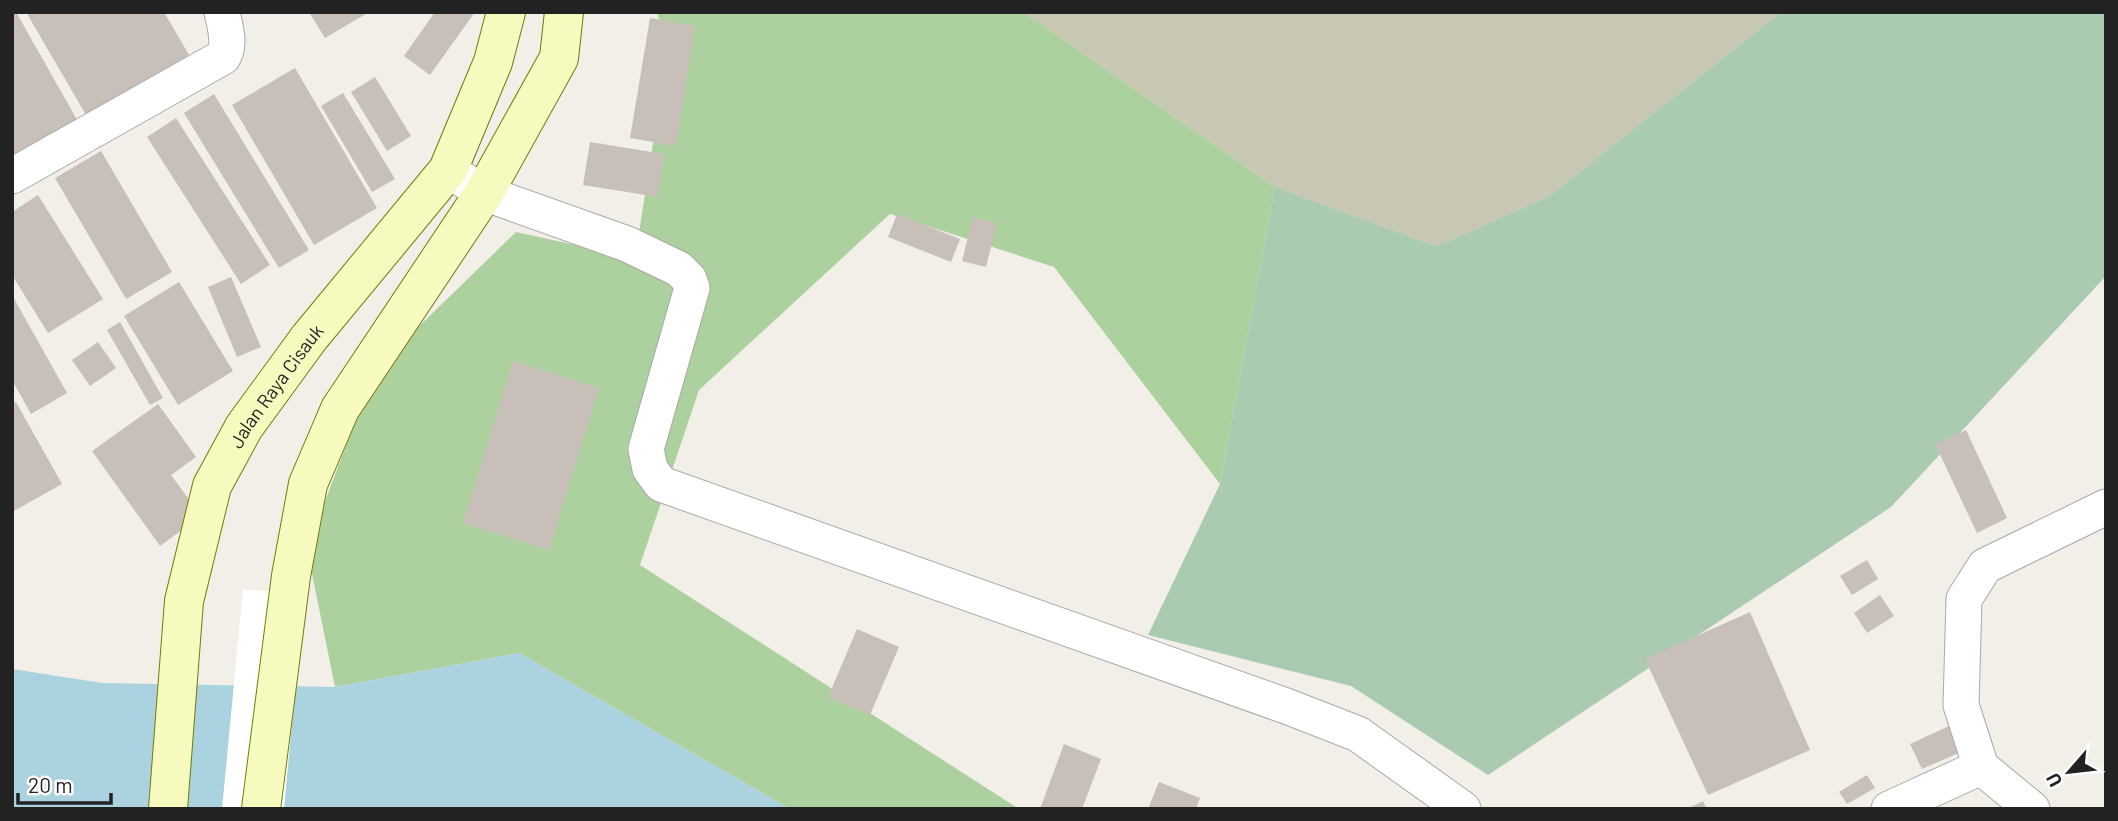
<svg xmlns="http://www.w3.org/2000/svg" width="2118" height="821" font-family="Barlow,sans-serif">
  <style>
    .construction { fill: #c7c7b4 }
    .forest { fill: #add19e }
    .cemetery { fill: #aacbaf }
    .water { fill: #aad3df }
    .pier { fill: #fff }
    .building { fill: #c7bfb8 }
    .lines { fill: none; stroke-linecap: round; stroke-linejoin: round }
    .minor-casing { stroke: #a9a9a9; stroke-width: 37 }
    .secondary-casing { stroke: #707d05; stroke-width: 40 }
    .minor { stroke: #fff; stroke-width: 35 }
    .secondary { stroke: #f7fabf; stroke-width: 38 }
    .labels { text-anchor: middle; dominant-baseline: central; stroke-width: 7; stroke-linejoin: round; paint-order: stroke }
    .street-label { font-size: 19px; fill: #222; stroke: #fff }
  </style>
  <rect width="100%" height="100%" fill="#f2efe9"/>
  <polygon class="construction" points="1024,12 1781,12 1548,197 1436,246 1275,187"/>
  <polygon class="forest" points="657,12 1024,12 1275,187 1220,484 1054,267 890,214 699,390 640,565 1019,809 790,809 519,653 335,687 307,549 375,369 516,232 635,258 668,48"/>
  <polygon class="cemetery" points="1781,12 2106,12 2106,276 1891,507 1488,775 1351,686 1148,635 1220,484 1275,187 1436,246 1548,197"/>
  <polygon class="water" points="519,653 790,809 12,809 12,669 102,683 335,687"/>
  <polygon class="pier" points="243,589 304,595 284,809 222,809"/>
  <g class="building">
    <polygon points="12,12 16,12 80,125 12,164"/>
    <polygon points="26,12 164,12 189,55 86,115"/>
    <polygon points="309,12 369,12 325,38"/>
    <polygon points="435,12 475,12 430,75 404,56"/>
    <polygon points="650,18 695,26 676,146 630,138"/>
    <polygon points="295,68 377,208 314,245 232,105"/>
    <polygon points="375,77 411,136 387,151 351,92"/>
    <polygon points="343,93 395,179 372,192 321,106"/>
    <polygon points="214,94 309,250 279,268 184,113"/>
    <polygon points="176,118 270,265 241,284 147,137"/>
    <polygon points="590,142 664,154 658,197 583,185"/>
    <polygon points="101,151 172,272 126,299 55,178"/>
    <polygon points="38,195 103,299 48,333 12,275 12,212"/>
    <polygon points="897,214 960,239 951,262 888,237"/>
    <polygon points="973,217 997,223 986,267 962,261"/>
    <polygon points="231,277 261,347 237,357 208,287"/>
    <polygon points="179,282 233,371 178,405 124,316"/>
    <polygon points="12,295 67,393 31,414 12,380"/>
    <polygon points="120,322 163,398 150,405 107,330"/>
    <polygon points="98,342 116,368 90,386 72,360"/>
    <polygon points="513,361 599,388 549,550 463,523"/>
    <polygon points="16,402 62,484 12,512 12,403"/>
    <polygon points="158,404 196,457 171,475 201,516 160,546 92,451"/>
    <polygon points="1966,430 2007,518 1977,533 1935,444"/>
    <polygon points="1867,560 1878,579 1852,595 1840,576"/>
    <polygon points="1880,595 1894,616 1867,633 1854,613"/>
    <polygon points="1750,612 1810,750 1708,795 1645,659"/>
    <polygon points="857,629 899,647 870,715 828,697"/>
    <polygon points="1949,726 1961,752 1922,769 1910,744"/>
    <polygon points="1064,744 1101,759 1082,809 1040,809"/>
    <polygon points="1867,775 1875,788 1847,804 1839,792"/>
    <polygon points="1159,782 1200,798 1196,809 1148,809"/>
    <polygon points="1703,801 1707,809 1687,809"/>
  </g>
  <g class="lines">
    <g class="minor-casing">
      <g id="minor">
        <polyline points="448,170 484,193 627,244 679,269 689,279 692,288 646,449 650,469 661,484 1286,706 1358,734 1463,809"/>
        <path d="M 12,176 L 223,57 C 231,44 225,27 222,12"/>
        <polyline points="1981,767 1961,705 1964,599 1985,566 2106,507"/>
        <polyline points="1889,809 1981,767 2032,809"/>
      </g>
    </g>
    <g class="secondary-casing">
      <g id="secondary">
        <path id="s1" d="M 168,809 L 184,601 L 212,486 L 244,427 L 309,338 L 448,170 L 493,62 L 506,12"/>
        <polyline points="261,809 291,576 308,484 340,409 484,193 559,58 564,12"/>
      </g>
    </g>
    <use href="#minor" class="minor"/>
    <use href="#secondary" class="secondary"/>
  </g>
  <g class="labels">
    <g class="street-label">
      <text stroke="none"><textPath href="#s1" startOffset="446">Jalan Raya Cisauk</textPath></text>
    </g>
  </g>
  <rect width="2118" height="821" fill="none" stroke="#222222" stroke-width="28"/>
  <g transform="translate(2069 772) rotate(242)" stroke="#ffffff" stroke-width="5" paint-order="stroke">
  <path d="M0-5L12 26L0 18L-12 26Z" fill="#222222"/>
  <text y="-10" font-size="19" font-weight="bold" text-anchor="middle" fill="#222222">U</text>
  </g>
  <path d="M18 793v10h93v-10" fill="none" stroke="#222222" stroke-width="3.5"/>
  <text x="28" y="793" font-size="21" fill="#222222" stroke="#ffffff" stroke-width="5" paint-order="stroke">20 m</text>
</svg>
